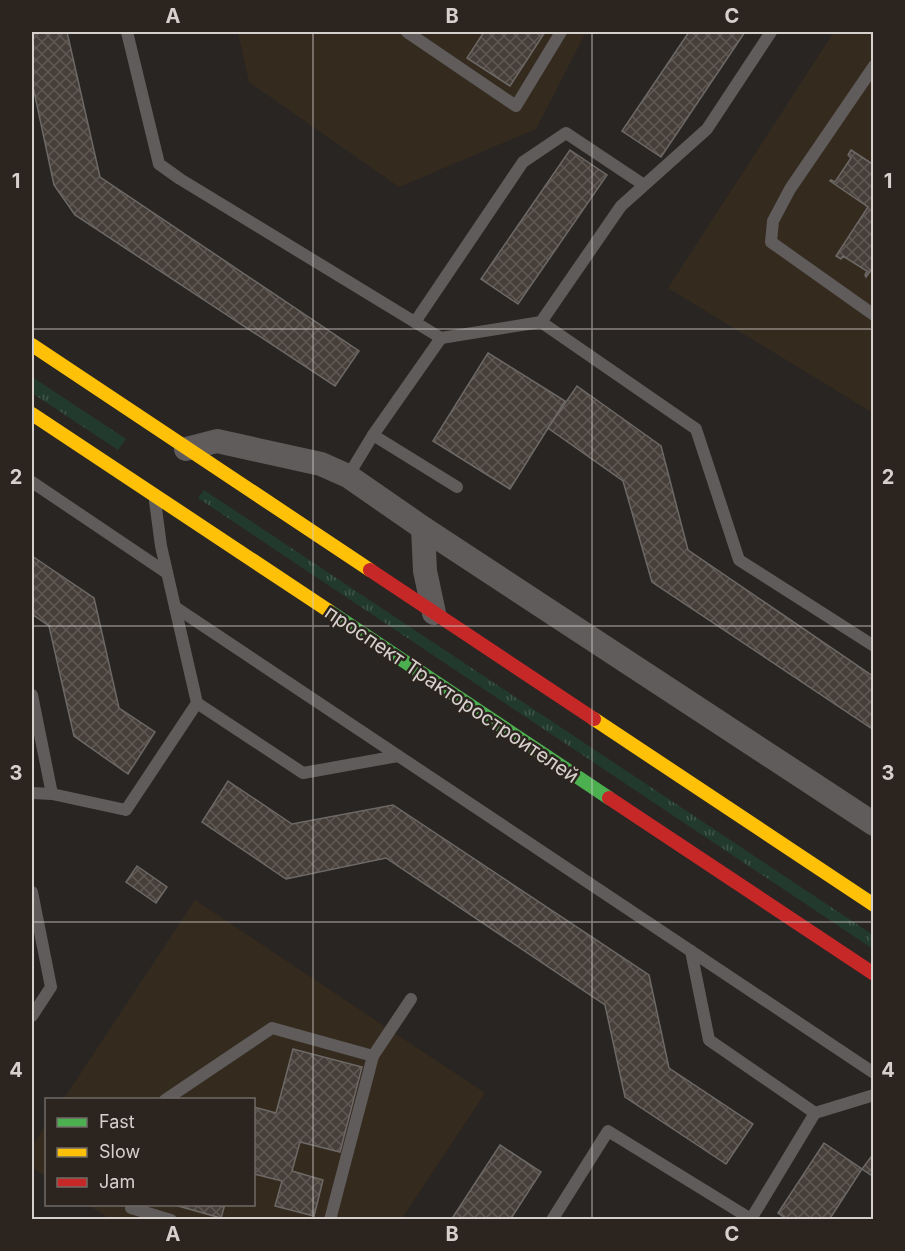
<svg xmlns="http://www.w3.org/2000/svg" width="905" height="1251" font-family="Inter,sans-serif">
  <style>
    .education { fill: #352a1e }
    .grass { fill: url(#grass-tufts) }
    .building { fill: url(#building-cross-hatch); stroke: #6c6966; stroke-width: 1.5 }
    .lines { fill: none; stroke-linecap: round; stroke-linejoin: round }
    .lane { stroke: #5f5c5b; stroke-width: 12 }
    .street { stroke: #5f5c5b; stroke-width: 24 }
    .fast { stroke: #4caf50; stroke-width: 14 }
    .slow { stroke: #ffc107; stroke-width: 14 }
    .jam { stroke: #c62828; stroke-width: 14 }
    .grid { fill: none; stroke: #d6d1cd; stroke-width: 1.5; stroke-opacity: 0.55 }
    .labels { text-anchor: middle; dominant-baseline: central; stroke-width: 5; stroke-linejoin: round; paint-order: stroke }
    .street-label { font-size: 20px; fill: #d6d1cd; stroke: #2c251f }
    .neatline { fill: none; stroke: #d6d1cd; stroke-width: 2 }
    .grid-label { font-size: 20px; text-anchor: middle; font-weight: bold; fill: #d6d1cd }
  </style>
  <defs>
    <pattern id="grass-tufts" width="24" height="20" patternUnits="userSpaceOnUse" patternTransform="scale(1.5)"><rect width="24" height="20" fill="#223a2e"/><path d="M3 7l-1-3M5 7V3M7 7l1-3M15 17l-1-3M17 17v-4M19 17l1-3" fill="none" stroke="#41554b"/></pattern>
    <pattern id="building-cross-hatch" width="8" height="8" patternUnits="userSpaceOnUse" patternTransform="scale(1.5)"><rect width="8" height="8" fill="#463e38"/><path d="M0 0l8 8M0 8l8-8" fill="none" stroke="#605954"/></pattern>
  </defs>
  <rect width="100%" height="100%" fill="#292522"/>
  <g class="education">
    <polygon points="238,32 586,32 536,129 399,187 249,82"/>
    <polygon points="834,32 873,32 873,413 668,288"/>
    <polygon points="195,900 485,1093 401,1220 110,1219 88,1205 254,1204 254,1100 63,1100"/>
    <polygon points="46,1124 46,1177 32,1167 32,1147"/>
  </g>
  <g class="grass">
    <polygon points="32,377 126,439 118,450 32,393"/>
    <polygon points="204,490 873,935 873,949 198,498"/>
  </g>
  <g class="building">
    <polygon points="32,32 67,32 100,177 359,351 335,386 75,215 54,185 32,82"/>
    <polygon points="484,32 545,32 510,86 467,58"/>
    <polygon points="689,32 745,32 661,157 622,131"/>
    <polygon points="570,150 607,175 518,304 481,279"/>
    <polygon points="851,150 874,165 874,266 866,277 865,275 867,271 843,256 841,259 836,256 868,207 830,181 831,180 835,182 851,158 848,155"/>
    <polygon points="488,353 565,401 510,489 433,441"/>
    <polygon points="577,386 661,446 688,550 874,677 874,730 652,582 623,481 548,428"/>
    <polygon points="32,556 94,598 119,708 155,732 128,774 74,736 49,626 32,614"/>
    <polygon points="228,781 292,824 393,805 649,975 669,1068 753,1124 726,1164 625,1097 605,1005 386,858 286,879 202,822"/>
    <polygon points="137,866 167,887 156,903 126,882"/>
    <polygon points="293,1049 362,1067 340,1152 300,1142 292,1171 323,1180 314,1216 275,1206 282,1181 254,1174 254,1107 276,1113"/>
    <polygon points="824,1143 862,1169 829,1220 788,1220 778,1213"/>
    <polygon points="500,1145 541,1172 510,1220 451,1220"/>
    <polygon points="874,1153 874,1177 862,1169"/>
    <polygon points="171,1204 225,1204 221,1218"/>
  </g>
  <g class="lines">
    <g class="lane">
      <polyline points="127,32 159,164 180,179 441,338 373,435 348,476"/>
      <polyline points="407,32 516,106 561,32"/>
      <polyline points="874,66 790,189 773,221 771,242 874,315"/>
      <polyline points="415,322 523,162 566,133 644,185"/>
      <polyline points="541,322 696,429 739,560 874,646"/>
      <polyline points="441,338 541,322 621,206 707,129 771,32"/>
      <polyline points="373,435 457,487"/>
      <polyline points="32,482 167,573"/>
      <polyline points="155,501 161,546 197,703"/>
      <polyline points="175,607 874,1073"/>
      <polyline points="32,695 52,794"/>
      <polyline points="32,793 52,794 126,810 197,703 303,773 398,756"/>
      <polyline points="32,892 51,987 32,1016"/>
      <polyline points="691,951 709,1040 815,1113 874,1095"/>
      <polyline points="165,1100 272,1028 373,1056 411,999"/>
      <polyline points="132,1204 131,1208 171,1220"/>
      <polyline points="330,1220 373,1056"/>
      <polyline points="552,1220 608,1131 751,1219 815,1113"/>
    </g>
    <g class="street">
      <polyline points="186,449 217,441 321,464 348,476 423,528 874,824"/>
      <polyline points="423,528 425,571 434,613"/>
    </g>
    <polyline class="fast" points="329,611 609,798"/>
    <g class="slow">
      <polyline points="32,345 370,570"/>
      <polyline points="32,414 329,611"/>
      <polyline points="594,719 874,905"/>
    </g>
    <g class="jam">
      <polyline points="370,570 594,719"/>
      <polyline points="609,798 874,974"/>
    </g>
  </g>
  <path class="grid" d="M 313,32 L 313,1220M 592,32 L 592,1220M 32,329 L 874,329M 32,626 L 874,626M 32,922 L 874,922"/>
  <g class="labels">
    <g class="street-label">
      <text transform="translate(452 694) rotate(34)">проспект Тракторостроителей</text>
    </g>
  </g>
  <rect width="905" height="1251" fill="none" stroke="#2c251f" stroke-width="66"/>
  <rect x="45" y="1098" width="210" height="108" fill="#2c251f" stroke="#706a65" stroke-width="1.5"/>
  <rect x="57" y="1118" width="30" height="9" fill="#4caf50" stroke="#706a65" stroke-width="1.5"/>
  <text x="99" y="1128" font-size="18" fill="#d6d1cd">Fast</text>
  <rect x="57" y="1148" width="30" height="9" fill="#ffc107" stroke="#706a65" stroke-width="1.5"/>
  <text x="99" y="1158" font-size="18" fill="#d6d1cd">Slow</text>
  <rect x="57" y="1178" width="30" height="9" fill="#c62828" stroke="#706a65" stroke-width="1.5"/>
  <text x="99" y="1188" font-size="18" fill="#d6d1cd">Jam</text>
  <rect x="33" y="33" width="839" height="1185" class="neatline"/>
  <g class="grid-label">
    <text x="173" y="23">A</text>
    <text x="452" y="23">B</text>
    <text x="732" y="23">C</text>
    <text x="16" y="188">1</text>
    <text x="888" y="188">1</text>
    <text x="16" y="484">2</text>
    <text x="888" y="484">2</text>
    <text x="16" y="780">3</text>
    <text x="888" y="780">3</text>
    <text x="16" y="1077">4</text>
    <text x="888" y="1077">4</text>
    <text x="173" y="1241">A</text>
    <text x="452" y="1241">B</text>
    <text x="732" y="1241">C</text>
  </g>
</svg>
